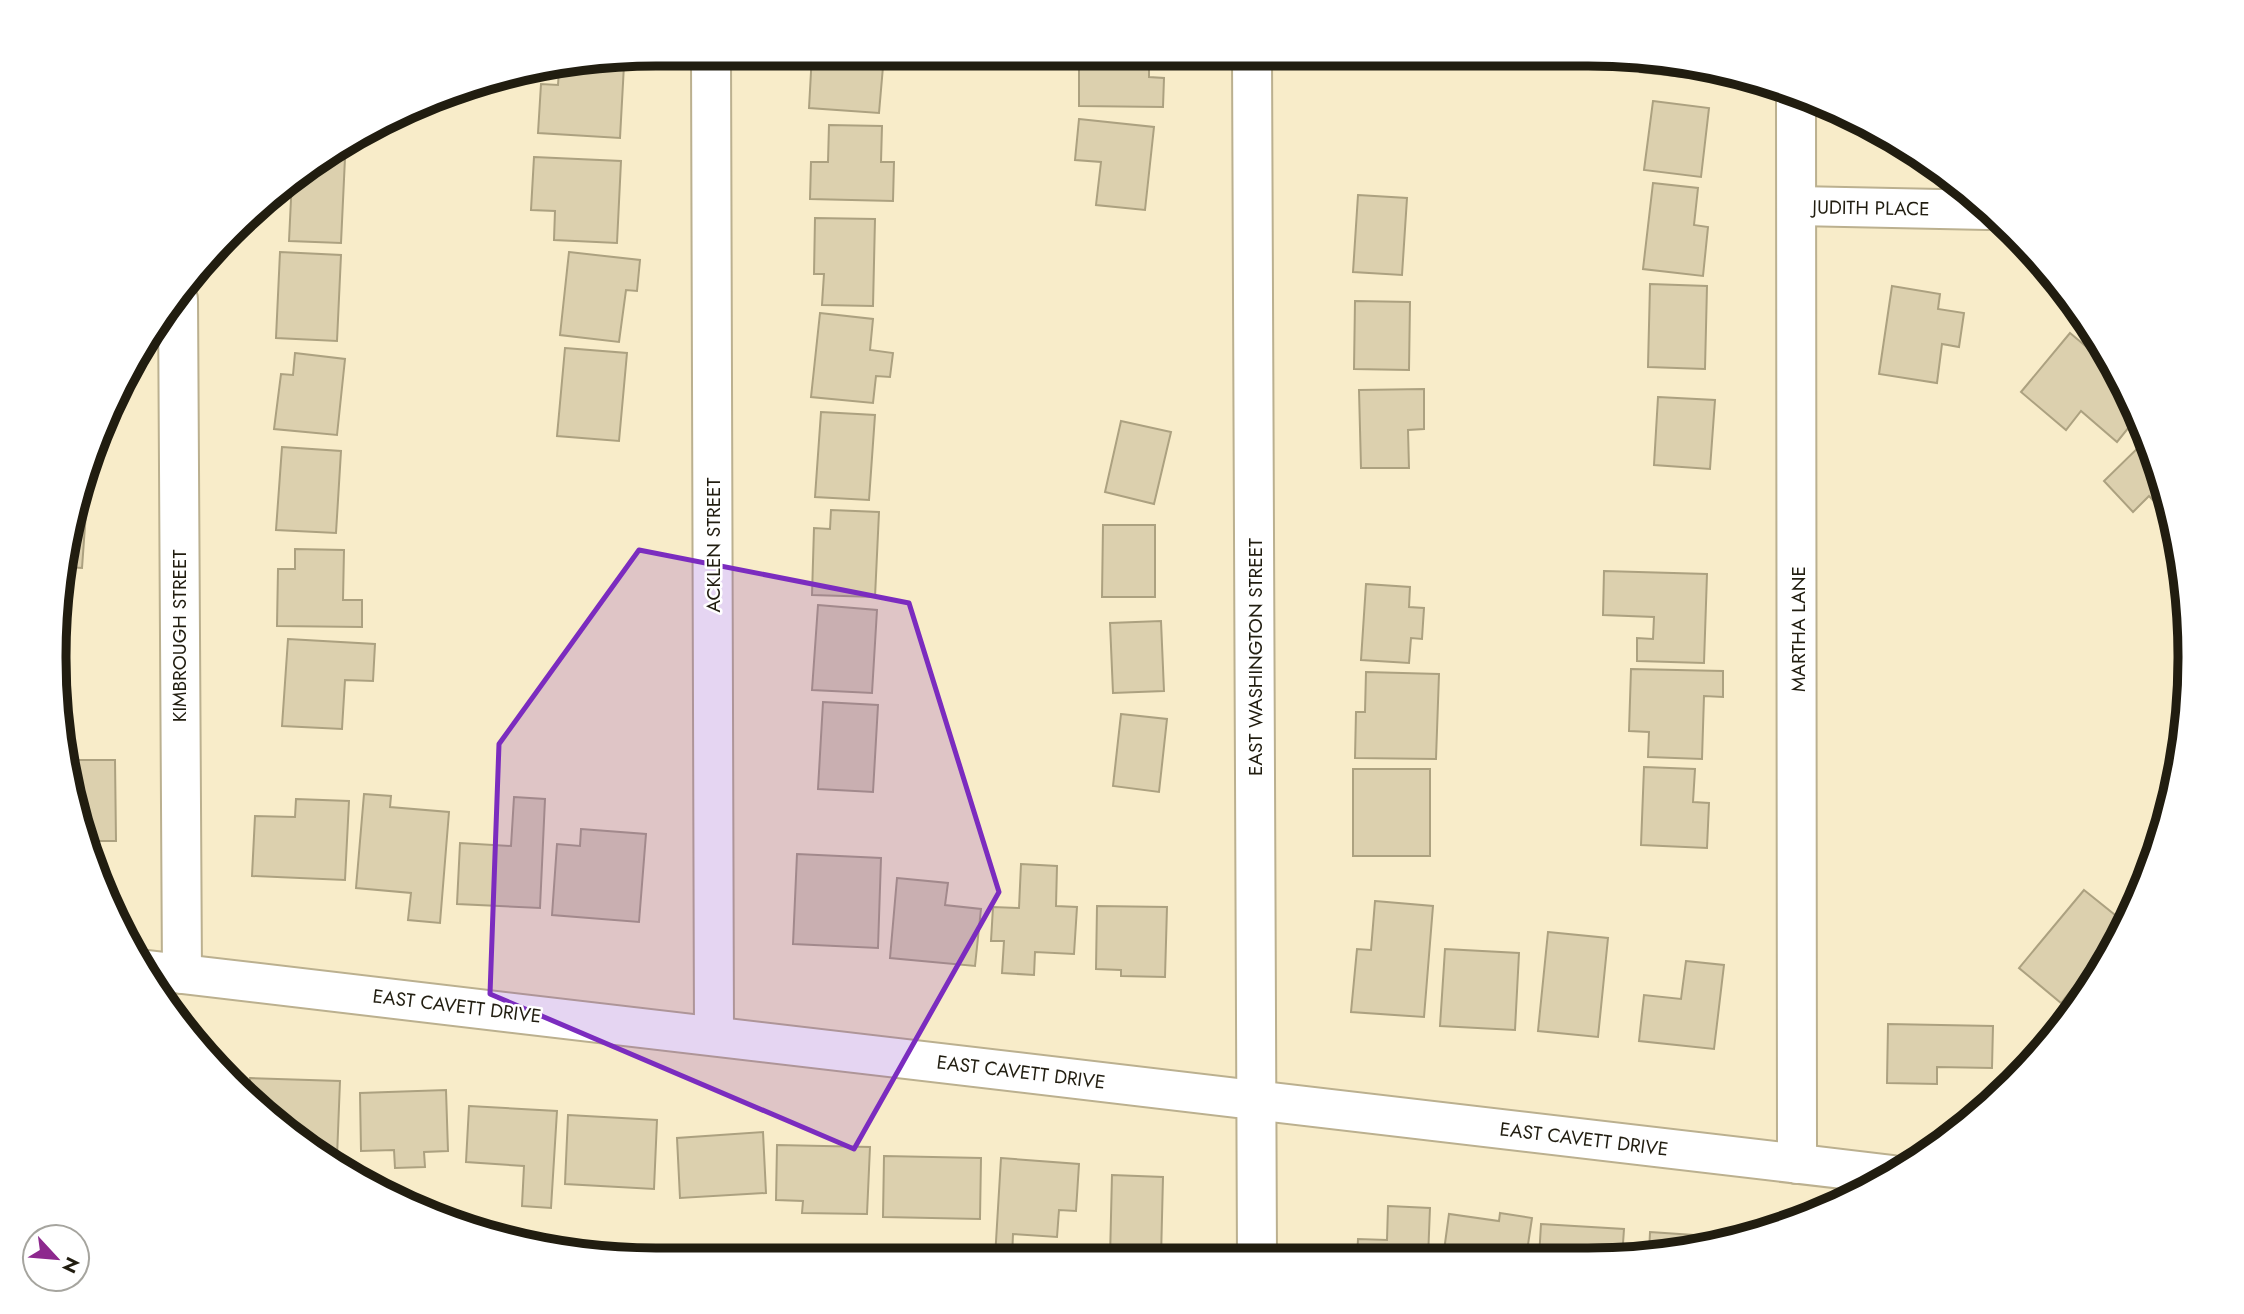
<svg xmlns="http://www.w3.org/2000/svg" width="2244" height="1314" font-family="Jost,sans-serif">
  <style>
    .building { fill: #dcd0ae; stroke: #aca180; stroke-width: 2 }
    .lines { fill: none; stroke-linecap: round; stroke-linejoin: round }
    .minor-casing { stroke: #bbb08f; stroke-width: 42 }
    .minor { stroke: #fff; stroke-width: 38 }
    .marked { fill: #7b2cbf; fill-opacity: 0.2; stroke: #7b2cbf; stroke-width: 5; stroke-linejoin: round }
    .labels { text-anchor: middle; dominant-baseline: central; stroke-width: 5; stroke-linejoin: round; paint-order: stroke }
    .street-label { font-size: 19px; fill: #211d10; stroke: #fff }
    .rim { fill: none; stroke: #211d10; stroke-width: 9 }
  </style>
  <rect width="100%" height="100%" fill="#f8ecc9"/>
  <g class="building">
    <polygon points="812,54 884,55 879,113 809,108"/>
    <polygon points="1096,55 1149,55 1149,77 1164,78 1163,107 1079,106 1079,67 1096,67"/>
    <polygon points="1642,59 1702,71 1701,79 1640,72"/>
    <polygon points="598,64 624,65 620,138 538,133 541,84 558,85 559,70"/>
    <polygon points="1653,101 1709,108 1701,177 1644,170"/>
    <polygon points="1079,119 1154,127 1145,210 1096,205 1101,162 1075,160"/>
    <polygon points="829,125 882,126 881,162 894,162 893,201 810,199 811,162 828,162"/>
    <polygon points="330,157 345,158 341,243 289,241 292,178"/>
    <polygon points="534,157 621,161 617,243 554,240 555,211 531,210"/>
    <polygon points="1653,183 1698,188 1694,225 1708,227 1703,276 1643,269"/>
    <polygon points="1358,195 1407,198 1402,275 1353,272"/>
    <polygon points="815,218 875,219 873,306 822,305 824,274 814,274"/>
    <polygon points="280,252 341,255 337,341 276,338"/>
    <polygon points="569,252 640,260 637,291 626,290 619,342 560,335"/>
    <polygon points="1650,284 1707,286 1705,369 1648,367"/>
    <polygon points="1892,286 1940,294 1938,309 1964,313 1959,347 1942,344 1937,383 1879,374"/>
    <polygon points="1355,301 1410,302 1409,370 1354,369"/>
    <polygon points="820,313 873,319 870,350 893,353 890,377 876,376 873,403 811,397"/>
    <polygon points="2070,333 2113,369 2138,416 2117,442 2081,411 2066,430 2021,392"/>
    <polygon points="565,348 627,353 619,441 557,436"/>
    <polygon points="295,353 345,359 337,435 274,429 281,374 293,375"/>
    <polygon points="1424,389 1424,429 1408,430 1409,468 1361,468 1359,390"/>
    <polygon points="1658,397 1715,400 1710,469 1654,465"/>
    <polygon points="821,412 875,415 869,500 815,497"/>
    <polygon points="1121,421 1171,432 1154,504 1105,492"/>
    <polygon points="2148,438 2173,521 2149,496 2133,512 2104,481"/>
    <polygon points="282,447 341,451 336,533 276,530"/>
    <polygon points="83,483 88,484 82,568 68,567 75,501"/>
    <polygon points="831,510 879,512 875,597 812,595 814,528 830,529"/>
    <polygon points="1103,525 1155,525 1155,597 1102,597"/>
    <polygon points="295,549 344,550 343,600 362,600 362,627 277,626 278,569 295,569"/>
    <polygon points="1604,571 1707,574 1704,663 1637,661 1637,638 1653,639 1654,617 1603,615"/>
    <polygon points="1366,584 1410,587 1409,607 1424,608 1422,639 1411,638 1409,663 1361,660"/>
    <polygon points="818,605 877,610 872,693 812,690"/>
    <polygon points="1161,621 1164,691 1113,693 1110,623"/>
    <polygon points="288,639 375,644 373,681 345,680 342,729 282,726"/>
    <polygon points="1631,669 1723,671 1723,697 1704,696 1702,759 1648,757 1649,732 1629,731"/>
    <polygon points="1366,672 1439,674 1436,759 1355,758 1356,712 1365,712"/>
    <polygon points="823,702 878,705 873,792 818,789"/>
    <polygon points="1121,714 1167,719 1159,792 1113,786"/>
    <polygon points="70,760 115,760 116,841 89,841"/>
    <polygon points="1644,767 1695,769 1693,802 1709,803 1707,848 1641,845"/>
    <rect x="1353" y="769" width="77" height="87"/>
    <polygon points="364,794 391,796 390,807 449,812 440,923 408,920 411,893 356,888"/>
    <polygon points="514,797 545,799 540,908 457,904 460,843 511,846"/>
    <polygon points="296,799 349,801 345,880 252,876 255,816 295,817"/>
    <polygon points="581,829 646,834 639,922 552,915 557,844 580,846"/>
    <polygon points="797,854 881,858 878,948 793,944"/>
    <polygon points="1021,864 1057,866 1056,906 1077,907 1074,954 1035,952 1034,975 1002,973 1004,941 991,941 993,907 1019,908"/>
    <polygon points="897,878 948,883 945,905 981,909 975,966 890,958"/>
    <polygon points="2084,890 2125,923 2061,1003 2019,968"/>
    <polygon points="1375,901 1433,906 1424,1017 1351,1012 1357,949 1371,950"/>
    <polygon points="1097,906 1167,907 1165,977 1121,976 1121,970 1096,969"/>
    <polygon points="1548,932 1608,938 1598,1037 1538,1031"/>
    <polygon points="1445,949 1519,953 1515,1030 1440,1026"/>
    <polygon points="1686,961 1724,965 1714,1049 1639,1041 1644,995 1681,999"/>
    <polygon points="1888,1024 1993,1026 1992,1068 1937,1067 1937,1084 1887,1083"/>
    <polygon points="250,1078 340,1081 337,1157 321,1157 250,1090"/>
    <polygon points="446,1090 448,1151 424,1152 425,1167 395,1168 394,1150 361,1151 360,1093"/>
    <polygon points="469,1106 557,1111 551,1208 522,1206 524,1166 466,1162"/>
    <polygon points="568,1115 657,1120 654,1189 565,1184"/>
    <polygon points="763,1132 766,1193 680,1198 677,1138"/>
    <polygon points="777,1145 870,1147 867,1214 802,1213 803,1201 776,1200"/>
    <polygon points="884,1156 981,1158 980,1219 883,1217"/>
    <polygon points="1001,1158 1079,1164 1076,1211 1059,1210 1057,1237 1013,1234 1012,1258 995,1258"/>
    <polygon points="1112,1175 1163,1177 1161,1258 1110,1258"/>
    <polygon points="1388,1206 1430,1208 1428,1258 1357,1258 1358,1239 1387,1240"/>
    <polygon points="1500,1213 1532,1218 1526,1258 1443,1258 1449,1214 1499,1221"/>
    <polygon points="1541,1224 1624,1229 1622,1258 1539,1258"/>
    <polygon points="1650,1232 1723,1237 1723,1239 1649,1254"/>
  </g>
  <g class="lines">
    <g class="minor-casing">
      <g id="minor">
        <polyline points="711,54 714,1036"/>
        <polyline points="1252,55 1257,1258"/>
        <polyline points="1796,94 1797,1164"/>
        <polyline points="1797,206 1988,210"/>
        <polyline points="178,299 182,974"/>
        <polyline points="148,970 1893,1175"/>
      </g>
    </g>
    <use href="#minor" class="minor"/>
  </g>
  <path class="marked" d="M 639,550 L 909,603 L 999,892 L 854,1149 L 490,994 L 499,744 Z"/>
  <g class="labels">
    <g class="street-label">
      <text transform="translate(1871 208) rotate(1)">JUDITH PLACE</text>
      <text transform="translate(713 545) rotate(-90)">ACKLEN STREET</text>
      <text transform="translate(1798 629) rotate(-90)">MARTHA LANE</text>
      <text transform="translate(179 636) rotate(-90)">KIMBROUGH STREET</text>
      <text transform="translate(1255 657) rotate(-90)">EAST WASHINGTON STREET</text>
      <text transform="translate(457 1006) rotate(7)">EAST CAVETT DRIVE</text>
      <text transform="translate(1021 1072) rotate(7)">EAST CAVETT DRIVE</text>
      <text transform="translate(1584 1139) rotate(7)">EAST CAVETT DRIVE</text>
    </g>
  </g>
  <path d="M0 0H2244V1314H0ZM656 66H1588A590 590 0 0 1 2178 656V658A590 590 0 0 1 1588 1248H656A590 590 0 0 1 66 658V656A590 590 0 0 1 656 66Z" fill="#fff" fill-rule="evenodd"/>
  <path class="rim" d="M656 66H1588A590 590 0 0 1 2178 656V658A590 590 0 0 1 1588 1248H656A590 590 0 0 1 66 658V656A590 590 0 0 1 656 66Z"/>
  <g transform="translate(56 1258) rotate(116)"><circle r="33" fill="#ffffff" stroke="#a6a59f" stroke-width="2"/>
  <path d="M0-5L12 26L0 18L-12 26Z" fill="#8d288e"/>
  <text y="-10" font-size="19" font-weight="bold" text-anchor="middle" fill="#211d10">N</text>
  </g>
</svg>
